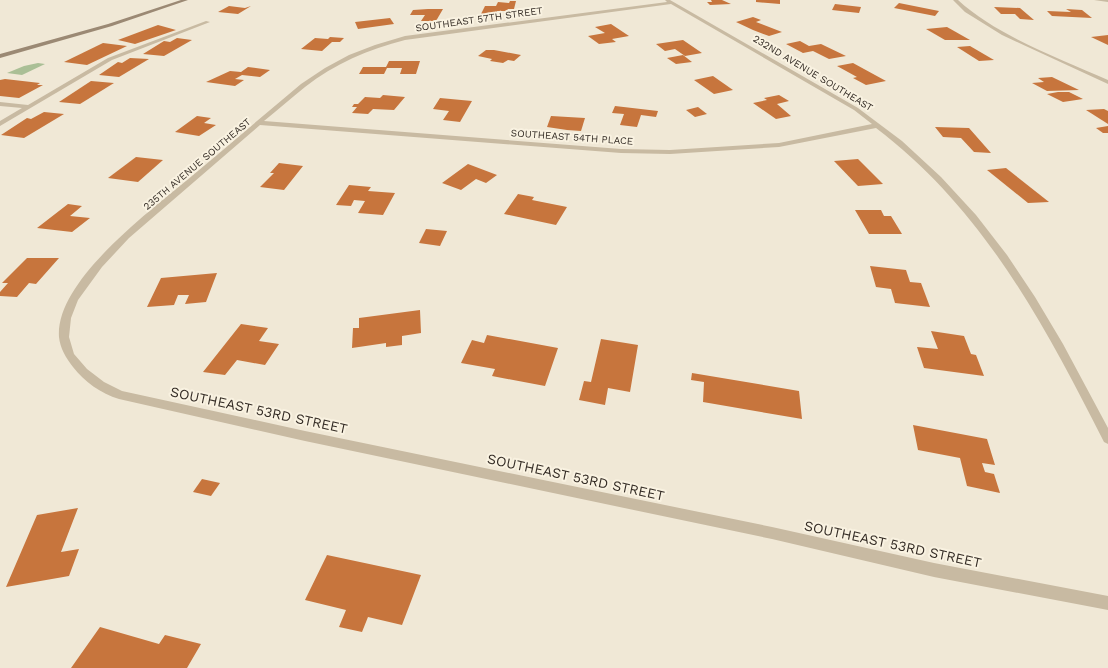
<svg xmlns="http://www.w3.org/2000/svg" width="1108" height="668" font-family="'Work Sans',sans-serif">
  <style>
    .green { fill: #aabf96 }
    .building { fill: #c7753d }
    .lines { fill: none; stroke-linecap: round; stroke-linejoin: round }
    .minor { fill: #c8baa2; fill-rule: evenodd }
    .secondary { fill: #9b8974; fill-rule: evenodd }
    .labels { text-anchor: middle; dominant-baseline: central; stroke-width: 4; stroke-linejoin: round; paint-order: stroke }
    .far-street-label { font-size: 10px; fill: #332b24; stroke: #f9f2e1 }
    .near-street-label { font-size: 14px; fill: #332b24; stroke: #f9f2e1 }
  </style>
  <rect width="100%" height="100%" fill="#f0e8d6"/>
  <polygon class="green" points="38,63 45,64 22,75 7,73 24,66"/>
  <g class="building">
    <polygon points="711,0 722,0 731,4 710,5 707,2 712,2"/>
    <polygon points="756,0 780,0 780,4 756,2"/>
    <polygon points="510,1 516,1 514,9 508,9 507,11 497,11 496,15 481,14 485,6 496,6 498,2 509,3"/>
    <polygon points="899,3 939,11 935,16 894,8"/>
    <polygon points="835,4 861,7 859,13 832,10"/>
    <polygon points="229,6 245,8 251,6 238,14 218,12"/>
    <polygon points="994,7 1020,8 1034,20 1020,19 1015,14 1001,14"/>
    <polygon points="428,9 443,9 436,21 421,21 425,15 410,15 413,10"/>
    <polygon points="1066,9 1082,10 1092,18 1052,16 1047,11 1071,12"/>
    <polygon points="753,17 761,20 756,22 782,32 769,36 753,30 736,22"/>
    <polygon points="390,18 394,24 358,29 355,22"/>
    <polygon points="611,24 629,36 612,39 616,42 599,44 588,36 605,33 595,27"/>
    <polygon points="158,25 176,30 135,44 118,40"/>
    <polygon points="947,27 970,40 945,40 926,29"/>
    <polygon points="1108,35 1108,45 1091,37"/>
    <polygon points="330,37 344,38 340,42 332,42 322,51 301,49 315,38 328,39"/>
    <polygon points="177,38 192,40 164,56 143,54 164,41 170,42"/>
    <polygon points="683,40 702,53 685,56 675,49 665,51 656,44"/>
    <polygon points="800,41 809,46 821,44 846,56 829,59 813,51 803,53 786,44"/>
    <polygon points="103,43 127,46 87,65 64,62"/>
    <polygon points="970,46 994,60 979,61 957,47"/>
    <polygon points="486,50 494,50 521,55 514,61 508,60 503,63 490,61 492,59 478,56"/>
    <polygon points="683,55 692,62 676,64 667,58"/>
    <polygon points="130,58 149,59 119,77 99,75 118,62 122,63"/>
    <polygon points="389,61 420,61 416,74 400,74 402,68 387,68 384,74 359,74 363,67 386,67"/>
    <polygon points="853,63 886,81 866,85 853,78 857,77 837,66"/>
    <polygon points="248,67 270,70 260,77 242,75 235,79 244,80 235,86 206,82 230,71 241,72"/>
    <polygon points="713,76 733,90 714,94 694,80"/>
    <polygon points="1052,77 1079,90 1047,91 1032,83 1044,82 1038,78"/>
    <polygon points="5,79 40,83 37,85 43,85 19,98 0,96 0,80"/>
    <polygon points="91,81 114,83 80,104 59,102"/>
    <polygon points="1058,92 1069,92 1083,99 1063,102 1047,94"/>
    <polygon points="383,95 405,97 394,110 373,109 368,114 352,113 357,107 352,107 354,104 358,104 365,97 380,98"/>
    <polygon points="779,95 789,101 777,104 791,116 776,119 753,103 767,100 764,98"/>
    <polygon points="440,98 472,101 460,122 443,120 449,111 433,109"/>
    <polygon points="615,106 658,111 656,117 641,115 637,127 620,125 624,114 612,113"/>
    <polygon points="698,107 707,114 695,117 686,110"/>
    <polygon points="1104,109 1108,111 1108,124 1086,110"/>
    <polygon points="44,112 64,114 24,138 1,135 27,118 31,119"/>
    <polygon points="197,116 211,118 204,123 216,125 199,136 175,132"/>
    <polygon points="551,116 585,118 581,131 567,130 547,127"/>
    <polygon points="1108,126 1108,133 1103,133 1096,128"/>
    <polygon points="935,127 969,128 991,153 974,152 961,138 943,137"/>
    <polygon points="136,157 163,160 138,182 108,178"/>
    <polygon points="858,159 883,184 858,186 834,161"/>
    <polygon points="279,163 303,166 284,190 260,187 274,173 270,173"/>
    <polygon points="468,164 497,175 486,183 476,179 461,190 442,183"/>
    <polygon points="1006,168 1049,202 1028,203 987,170"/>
    <polygon points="349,185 371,187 368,191 395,193 383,215 358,213 365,201 354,200 351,206 336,205"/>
    <polygon points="518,194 534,197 532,200 567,207 556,225 504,214"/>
    <polygon points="68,204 82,206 70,216 90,218 72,232 37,228"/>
    <polygon points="855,210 881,210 884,216 891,216 902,234 869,234"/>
    <polygon points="426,229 447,231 440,246 419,243"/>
    <polygon points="27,258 59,258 36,284 29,283 17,297 0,296 0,292 8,283 2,283"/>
    <polygon points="870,266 906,270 910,282 921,283 930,307 895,303 891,289 876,287"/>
    <polygon points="217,273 206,302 185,304 189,295 178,295 174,305 147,307 161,278"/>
    <polygon points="420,310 421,333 402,336 402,345 386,347 386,343 352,348 353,328 359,328 359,318"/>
    <polygon points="241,324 268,328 259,341 279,344 265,365 237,360 225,375 203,372"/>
    <polygon points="931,331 964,336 971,354 976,355 984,376 924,368 917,347 938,349"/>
    <polygon points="487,335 558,348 545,386 492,376 495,369 461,363 472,340 484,343"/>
    <polygon points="601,339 638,345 630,392 608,388 605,405 579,400 584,381 591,382"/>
    <polygon points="692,373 799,391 802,419 703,402 704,382 691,380"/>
    <polygon points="913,425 987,439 995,465 982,463 985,472 994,474 1000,493 967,486 960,458 918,450"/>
    <polygon points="202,479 220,483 211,496 193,492"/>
    <polygon points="78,508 61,552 79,549 69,576 6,587 37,515"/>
    <polygon points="327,555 421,575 402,625 368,617 362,632 339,627 346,610 305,600"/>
    <polygon points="100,627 159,644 165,635 201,644 187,668 71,668"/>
  </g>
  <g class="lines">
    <g class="minor">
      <path d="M 665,0 L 670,0 L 858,108 L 902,141 L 941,177 L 976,215 L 1007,255 L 1035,297 L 1063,344 L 1108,428 L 1108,444 L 1104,442 C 1044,324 984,210 876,128 L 779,147 L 670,154 L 621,153 L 260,125 L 129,238 L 102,267 L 78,300 L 71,318 L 69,337 L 74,354 L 87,369 L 104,382 L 122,391 L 305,431 L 772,527 L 934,563 L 1108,596 L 1108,610 L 934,577 L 772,539 L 305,441 L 119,399 C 101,394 84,381 73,367 C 66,358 60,348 59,337 C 55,280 153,209 192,176 C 229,145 265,114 301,84 L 325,68 L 349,55 L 375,45 L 405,36 L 667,2 ZM 671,4 L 854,110 L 872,124 L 779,143 L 670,150 L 621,149 L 264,121 C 278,110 291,98 305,87 C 334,64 369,49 405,40 Z"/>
      <path d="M 953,0 L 958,0 C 997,36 1059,58 1108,80 L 1108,84 L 1002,35 L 965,12 Z"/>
      <polygon points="1094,0 1108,0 1108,2"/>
      <polygon points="206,21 210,22 112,60 0,126 0,121 22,108 0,106 0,102 28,105 108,58"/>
    </g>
    <polygon class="secondary" points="181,0 188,0 112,26 0,58 0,54 108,24"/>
  </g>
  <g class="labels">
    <g class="far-street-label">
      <text transform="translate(479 19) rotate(-8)">SOUTHEAST 57TH STREET</text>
      <text transform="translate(813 73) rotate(31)">232ND AVENUE SOUTHEAST</text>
      <text transform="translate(572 137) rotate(4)">SOUTHEAST 54TH PLACE</text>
      <text transform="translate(197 164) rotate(-40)">235TH AVENUE SOUTHEAST</text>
    </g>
    <g class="near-street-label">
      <text transform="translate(259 410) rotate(12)">SOUTHEAST 53RD STREET</text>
      <text transform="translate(576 477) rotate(12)">SOUTHEAST 53RD STREET</text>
      <text transform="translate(893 544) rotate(12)">SOUTHEAST 53RD STREET</text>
    </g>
  </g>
</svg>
